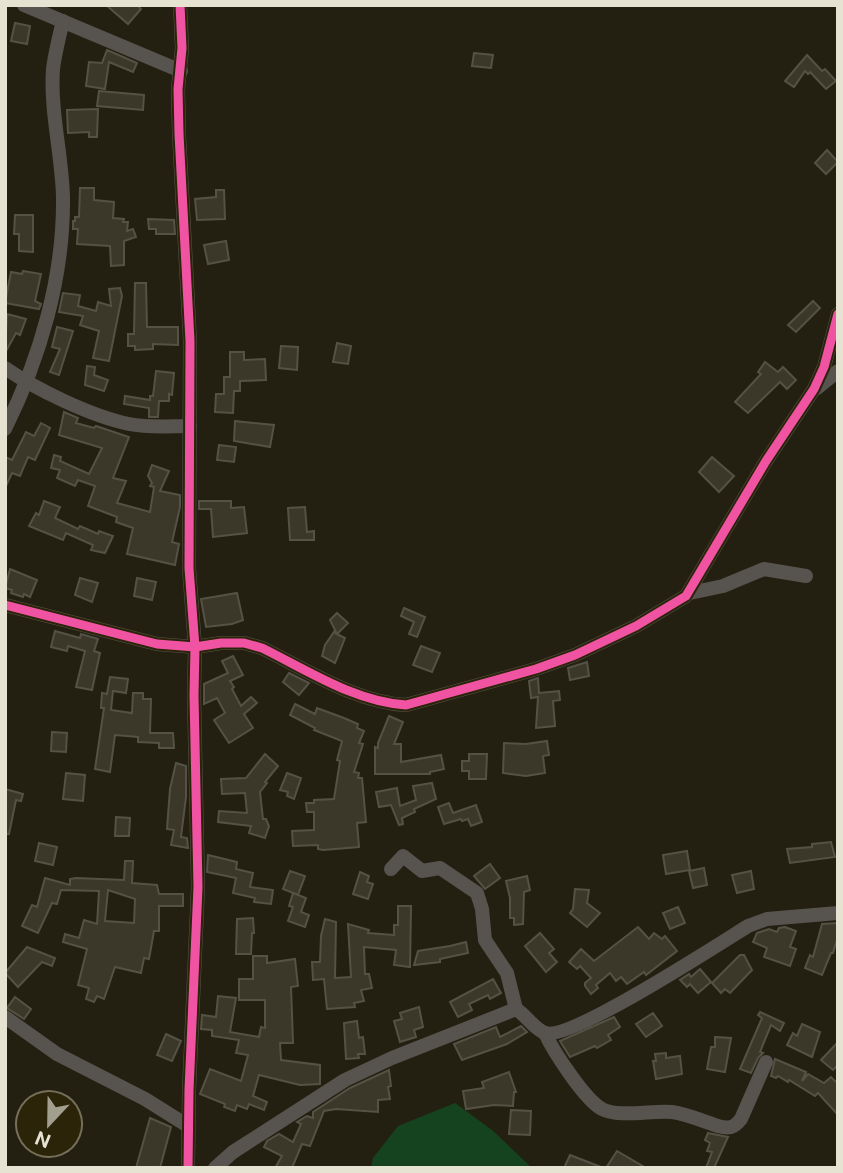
<svg xmlns="http://www.w3.org/2000/svg" width="843" height="1173" font-family="'Public Sans',sans-serif">
  <style>
    .green { fill: #16431f }
    .building { fill: #3b3829; stroke: #545245; stroke-width: 2; fill-rule: evenodd }
    .lines { fill: none; stroke-linecap: round; stroke-linejoin: round }
    .minor { stroke: #57534e; stroke-width: 14 }
    .cycleway-casing { stroke: #2b2409; stroke-width: 13 }
    .cycleway { stroke: #f153a3; stroke-width: 9 }
  </style>
  <rect width="100%" height="100%" fill="#232011"/>
  <polygon class="green" points="455,1103 492,1130 532,1168 371,1168 373,1158 398,1126"/>
  <g class="building">
    <polygon points="106,5 137,5 141,9 128,24"/>
    <polygon points="15,23 30,26 27,44 11,41"/>
    <polygon points="107,50 137,63 133,72 109,62 105,89 86,86 89,62 102,63"/>
    <polygon points="474,53 493,55 491,68 472,66"/>
    <polygon points="807,55 822,71 825,69 836,81 826,89 810,72 808,74 805,71 794,87 785,81"/>
    <polygon points="99,91 144,95 143,110 97,106"/>
    <polygon points="98,109 97,137 89,137 89,132 68,133 67,110"/>
    <polygon points="827,150 838,162 826,174 815,163"/>
    <polygon points="80,188 94,188 94,200 114,202 113,218 124,219 123,222 128,222 127,231 133,229 136,237 124,241 124,265 111,266 110,246 77,244 78,229 73,229 73,221 75,221 75,217 79,217"/>
    <polygon points="216,190 224,190 225,219 197,220 195,199 216,197"/>
    <polygon points="15,215 33,215 33,252 19,251 19,234 14,234"/>
    <polygon points="148,219 174,220 175,234 156,234 156,229 149,229"/>
    <polygon points="226,241 229,260 208,264 204,245"/>
    <polygon points="23,271 41,274 35,301 41,304 39,309 5,303 11,272 22,274"/>
    <polygon points="135,283 146,283 147,327 178,327 178,345 153,344 153,349 135,350 135,346 128,346 128,334 134,334"/>
    <polygon points="120,288 122,296 109,361 93,358 99,331 80,325 83,316 59,312 63,293 80,295 78,306 96,311 98,302 111,306 109,289"/>
    <polygon points="813,301 820,308 796,332 788,325"/>
    <polygon points="7,314 26,319 20,335 16,333 5,353"/>
    <polygon points="57,327 73,331 59,375 50,372 60,349 52,347"/>
    <polygon points="337,343 351,346 348,364 333,362"/>
    <polygon points="281,346 298,347 297,370 279,368"/>
    <polygon points="230,352 244,352 244,360 265,359 266,380 240,381 240,391 234,391 233,413 215,412 216,394 224,394 224,377 230,377"/>
    <polygon points="765,362 778,372 783,367 796,380 787,389 780,382 748,413 735,402 761,374 758,372"/>
    <polygon points="87,366 95,367 94,375 108,380 104,391 85,385"/>
    <polygon points="156,371 174,373 172,395 169,394 169,401 159,401 158,417 149,417 149,408 124,404 125,396 150,400 150,396 153,396"/>
    <polygon points="64,412 78,418 76,423 94,428 96,426 129,437 113,478 126,481 117,503 150,512 154,487 150,486 152,483 148,476 152,465 169,471 160,491 180,495 180,507 172,542 179,544 175,565 127,554 133,528 116,522 117,517 88,506 95,486 78,480 75,486 57,478 60,470 51,468 54,455 61,457 60,461 89,474 102,448 59,435"/>
    <polygon points="235,421 274,425 270,447 234,441"/>
    <polygon points="41,423 50,428 35,460 28,457 20,476 12,473 5,488 5,457 12,460 26,432 34,436"/>
    <polygon points="219,445 236,447 234,462 217,460"/>
    <polygon points="712,457 734,476 719,492 699,472"/>
    <polygon points="44,501 60,507 55,518 78,529 80,526 98,534 99,531 113,536 105,553 91,550 93,545 66,533 63,540 29,526 36,513 39,515"/>
    <polygon points="199,501 231,501 231,508 244,507 247,533 213,537 211,509 199,509"/>
    <polygon points="305,507 307,532 314,531 314,540 290,540 288,508"/>
    <polygon points="10,569 37,580 30,597 24,594 23,597 11,593 12,590 5,588"/>
    <polygon points="80,578 98,583 92,602 75,595"/>
    <polygon points="137,578 156,582 152,600 134,596"/>
    <polygon points="237,593 243,620 232,624 206,627 201,599"/>
    <polygon points="404,608 425,617 417,637 409,634 414,622 401,616"/>
    <polygon points="337,613 348,623 337,634 345,638 335,663 322,656 325,645 334,632 337,634 330,620"/>
    <polygon points="55,631 80,638 81,634 98,639 94,651 100,653 92,690 76,687 85,651 68,646 67,651 51,647"/>
    <polygon points="421,646 440,653 432,672 413,665"/>
    <polygon points="233,656 243,675 230,681 234,687 232,689 241,706 251,697 257,703 244,714 253,728 229,743 214,720 225,713 217,698 204,704 204,684 228,673 222,661"/>
    <polygon points="587,662 589,676 570,680 568,668"/>
    <polygon points="289,673 309,683 299,695 283,682"/>
    <polygon points="110,677 128,679 126,693 113,691 111,710 132,713 133,693 143,693 143,699 151,699 150,733 173,733 174,748 159,748 159,743 138,742 138,737 115,735 110,772 95,769 104,708 101,708 102,693 107,694"/>
    <polygon points="538,678 539,693 559,691 560,700 553,701 555,726 536,728 538,697 531,698 529,681"/>
    <polygon points="295,704 315,714 317,708 344,718 358,724 357,728 364,731 359,743 363,744 354,772 359,773 358,778 362,778 366,822 357,823 359,847 323,850 318,849 318,845 293,846 292,831 314,830 314,812 307,812 306,803 314,803 314,800 334,799 340,761 337,760 342,741 314,730 315,728 290,715"/>
    <polygon points="389,716 403,722 394,744 401,744 401,762 441,755 444,769 430,772 430,774 375,774 375,747 378,748 378,743"/>
    <polygon points="52,732 67,733 66,752 51,751"/>
    <polygon points="547,741 549,755 543,756 545,773 526,776 503,773 504,743 526,744"/>
    <polygon points="265,754 278,766 265,782 267,783 260,792 263,819 266,819 269,826 265,838 249,833 251,826 218,822 219,811 247,813 245,793 222,794 221,779 246,778"/>
    <polygon points="469,754 487,754 486,779 469,779 469,771 462,771 462,761 469,761"/>
    <polygon points="176,763 186,766 186,797 181,837 187,838 188,848 171,845 174,830 167,829 170,789"/>
    <polygon points="66,773 85,775 83,801 63,799"/>
    <polygon points="287,773 301,778 294,799 287,796 288,792 280,790"/>
    <polygon points="432,783 436,799 414,809 415,812 402,818 403,824 399,825 391,805 379,807 376,792 397,788 400,806 416,800 413,786"/>
    <polygon points="5,789 23,794 21,801 16,800 9,834 5,834"/>
    <polygon points="449,803 453,813 476,805 482,822 471,826 468,819 462,821 461,819 444,824 438,807"/>
    <polygon points="116,817 130,818 129,836 115,836"/>
    <polygon points="831,842 835,857 790,863 787,849 812,847 812,844"/>
    <polygon points="39,843 57,847 53,865 35,861"/>
    <polygon points="687,851 690,870 666,874 663,855"/>
    <polygon points="208,855 237,862 236,869 253,873 250,887 273,890 271,904 254,902 255,898 233,893 236,878 207,872"/>
    <path d="M 125,861 L 133,861 L 132,883 L 157,885 L 159,894 L 183,894 L 183,906 L 159,906 L 159,931 L 154,931 L 149,959 L 144,958 L 141,973 L 115,967 L 104,999 L 97,996 L 94,1002 L 86,999 L 89,988 L 78,985 L 87,949 L 63,942 L 65,934 L 79,938 L 84,920 L 97,924 L 99,891 L 61,890 L 57,904 L 52,903 L 38,933 L 22,926 L 32,905 L 37,907 L 45,878 L 70,885 L 70,879 L 76,878 L 124,880 ZM 108,890 L 135,899 L 134,923 L 105,921 Z"/>
    <polygon points="490,864 500,878 485,889 474,876"/>
    <polygon points="704,868 707,885 693,888 689,871"/>
    <polygon points="290,871 305,876 298,895 283,889"/>
    <polygon points="751,871 754,889 737,893 732,875"/>
    <polygon points="360,872 369,876 367,882 373,884 368,899 353,894"/>
    <polygon points="527,876 530,890 524,892 523,924 514,925 514,918 510,918 510,898 506,881"/>
    <polygon points="575,889 589,890 587,903 600,913 587,927 570,913 573,909"/>
    <polygon points="293,893 306,898 301,912 309,915 305,927 288,921 293,907 289,906"/>
    <polygon points="398,906 411,906 410,967 394,965 396,950 364,947 365,974 369,974 372,988 361,990 364,1001 354,1003 355,1007 327,1009 324,979 313,980 312,962 320,962 321,936 325,919 336,922 335,978 351,977 348,924 369,930 368,933 394,935 394,925 398,925"/>
    <polygon points="678,907 685,923 670,929 663,913"/>
    <polygon points="253,918 254,933 252,933 251,954 236,954 237,919"/>
    <polygon points="838,923 838,936 833,953 831,953 822,975 805,968 810,955 813,957 822,924"/>
    <polygon points="638,927 649,939 654,933 662,939 665,936 677,951 646,975 644,972 627,984 621,977 616,981 610,973 596,985 598,988 591,994 585,986 585,983 591,978 580,966 577,969 569,962 581,949 594,961"/>
    <polygon points="785,927 796,931 790,947 796,949 790,966 764,957 767,948 753,942 757,933 769,929 777,932 779,928"/>
    <polygon points="540,933 554,949 549,953 557,962 546,972 525,946"/>
    <polygon points="466,942 468,953 440,959 440,962 414,965 418,951 450,946"/>
    <polygon points="27,947 55,958 52,966 42,962 18,987 5,973"/>
    <polygon points="740,955 744,955 752,970 730,993 725,989 721,993 712,983"/>
    <polygon points="253,956 267,956 267,963 295,959 298,986 291,987 293,1043 280,1043 281,1060 320,1065 320,1084 300,1085 259,1075 253,1096 267,1102 264,1110 249,1104 247,1109 237,1105 235,1111 224,1107 225,1104 200,1094 210,1069 241,1081 248,1055 236,1053 239,1040 212,1036 212,1030 201,1029 202,1015 216,1017 218,996 236,998 230,1032 259,1037 261,1027 265,1028 265,1000 239,1000 239,979 253,979"/>
    <polygon points="700,969 711,982 698,993 690,984 687,987 680,980 689,974 691,977"/>
    <polygon points="493,979 501,993 490,999 488,995 469,1004 472,1010 458,1017 450,1002"/>
    <polygon points="15,997 31,1009 24,1019 7,1008"/>
    <polygon points="419,1007 423,1027 414,1030 416,1037 400,1042 394,1021 402,1019 400,1013"/>
    <polygon points="760,1012 784,1023 780,1031 771,1025 760,1052 763,1053 758,1058 751,1073 740,1069 762,1018 758,1015"/>
    <polygon points="653,1013 662,1026 646,1037 636,1024"/>
    <polygon points="614,1017 620,1027 608,1035 611,1040 597,1048 595,1046 570,1057 560,1041"/>
    <polygon points="357,1021 359,1038 363,1037 365,1054 358,1054 359,1058 346,1059 344,1023"/>
    <polygon points="802,1024 820,1032 812,1057 787,1045 793,1033 797,1036"/>
    <polygon points="521,1026 527,1032 507,1044 462,1060 454,1044 496,1027 500,1037"/>
    <polygon points="166,1034 181,1041 172,1061 157,1055"/>
    <polygon points="715,1037 731,1038 725,1072 707,1069 711,1047 715,1047"/>
    <polygon points="838,1042 838,1065 833,1070 821,1060"/>
    <polygon points="666,1053 666,1058 680,1056 682,1074 656,1079 653,1061 656,1061 655,1054"/>
    <polygon points="775,1059 806,1072 802,1081 808,1074 824,1083 831,1077 838,1084 838,1115 818,1093 815,1096 789,1080 788,1082 778,1076 776,1078 771,1076"/>
    <polygon points="389,1070 391,1086 388,1087 390,1099 378,1100 378,1112 336,1109 324,1111 310,1146 302,1144 292,1168 275,1168 282,1156 264,1147 267,1141 279,1134 293,1142 301,1124 297,1122 307,1116 313,1118 313,1112 350,1088"/>
    <polygon points="509,1072 516,1092 514,1092 513,1106 494,1105 466,1109 463,1091 484,1088 482,1082"/>
    <polygon points="511,1110 531,1111 530,1135 509,1134"/>
    <polygon points="150,1118 171,1127 160,1168 136,1168"/>
    <polygon points="708,1133 728,1137 714,1168 706,1168 712,1152 707,1151 710,1143 705,1140"/>
    <polygon points="617,1151 646,1168 606,1168"/>
    <polygon points="570,1155 601,1167 601,1168 564,1168"/>
  </g>
  <g class="lines">
    <g class="minor">
      <polyline points="24,5 181,71"/>
      <polyline points="180,5 182,48 178,89 179,134 190,341 189,568 195,647 194,695 198,887 189,1090 188,1168"/>
      <path d="M 5,368 C 37,390 91,416 129,424 C 149,428 170,426 190,426"/>
      <polyline points="817,388 838,371"/>
      <path d="M 5,429 C 40,358 64,277 63,197 C 62,155 50,111 53,69 C 55,53 59,37 63,21"/>
      <polyline points="690,593 723,586 764,569 806,576"/>
      <path d="M 5,605 L 157,644 L 195,647 L 221,643 L 244,643 L 262,648 C 307,670 355,702 406,705 L 536,669 L 575,655 L 636,626 L 686,596 L 766,461 L 814,389 L 824,367 L 838,314"/>
      <polyline points="391,869 403,856 422,871 440,868 477,893 482,909 485,940 507,973 516,1009"/>
      <polyline points="5,1017 57,1054 145,1099 188,1126"/>
      <path d="M 545,1033 C 553,1051 585,1100 602,1109 C 618,1118 653,1110 672,1112 C 687,1114 703,1121 718,1126 C 729,1129 734,1128 741,1119 L 766,1062"/>
      <path d="M 215,1168 L 233,1152 L 345,1080 L 392,1058 L 516,1009 C 526,1015 534,1029 545,1033 C 570,1041 719,944 748,926 L 767,919 L 838,913"/>
    </g>
    <g class="cycleway-casing">
      <g id="cycleway">
        <polyline points="180,5 182,48 178,89 179,134 190,341 189,568 195,647 194,695 198,887 189,1090 188,1168"/>
        <path d="M 5,605 L 157,644 L 195,647 L 221,643 L 244,643 L 262,648 C 307,670 355,702 406,705 L 536,669 L 575,655 L 636,626 L 686,596 L 766,461 L 814,389 L 824,367 L 838,314"/>
      </g>
    </g>
    <use href="#cycleway" class="cycleway"/>
  </g>
  <rect width="843" height="1173" fill="none" stroke="#e7e3d3" stroke-width="14"/>
  <g transform="translate(49 1124) rotate(202)"><circle r="33" fill="#2b2409" stroke="#76705a" stroke-width="2"/>
  <path d="M0-5L12 26L0 18L-12 26Z" fill="#a29f8f"/>
  <text y="-10" font-size="19" font-weight="bold" text-anchor="middle" fill="#e7e3d3">N</text>
  </g>
</svg>
